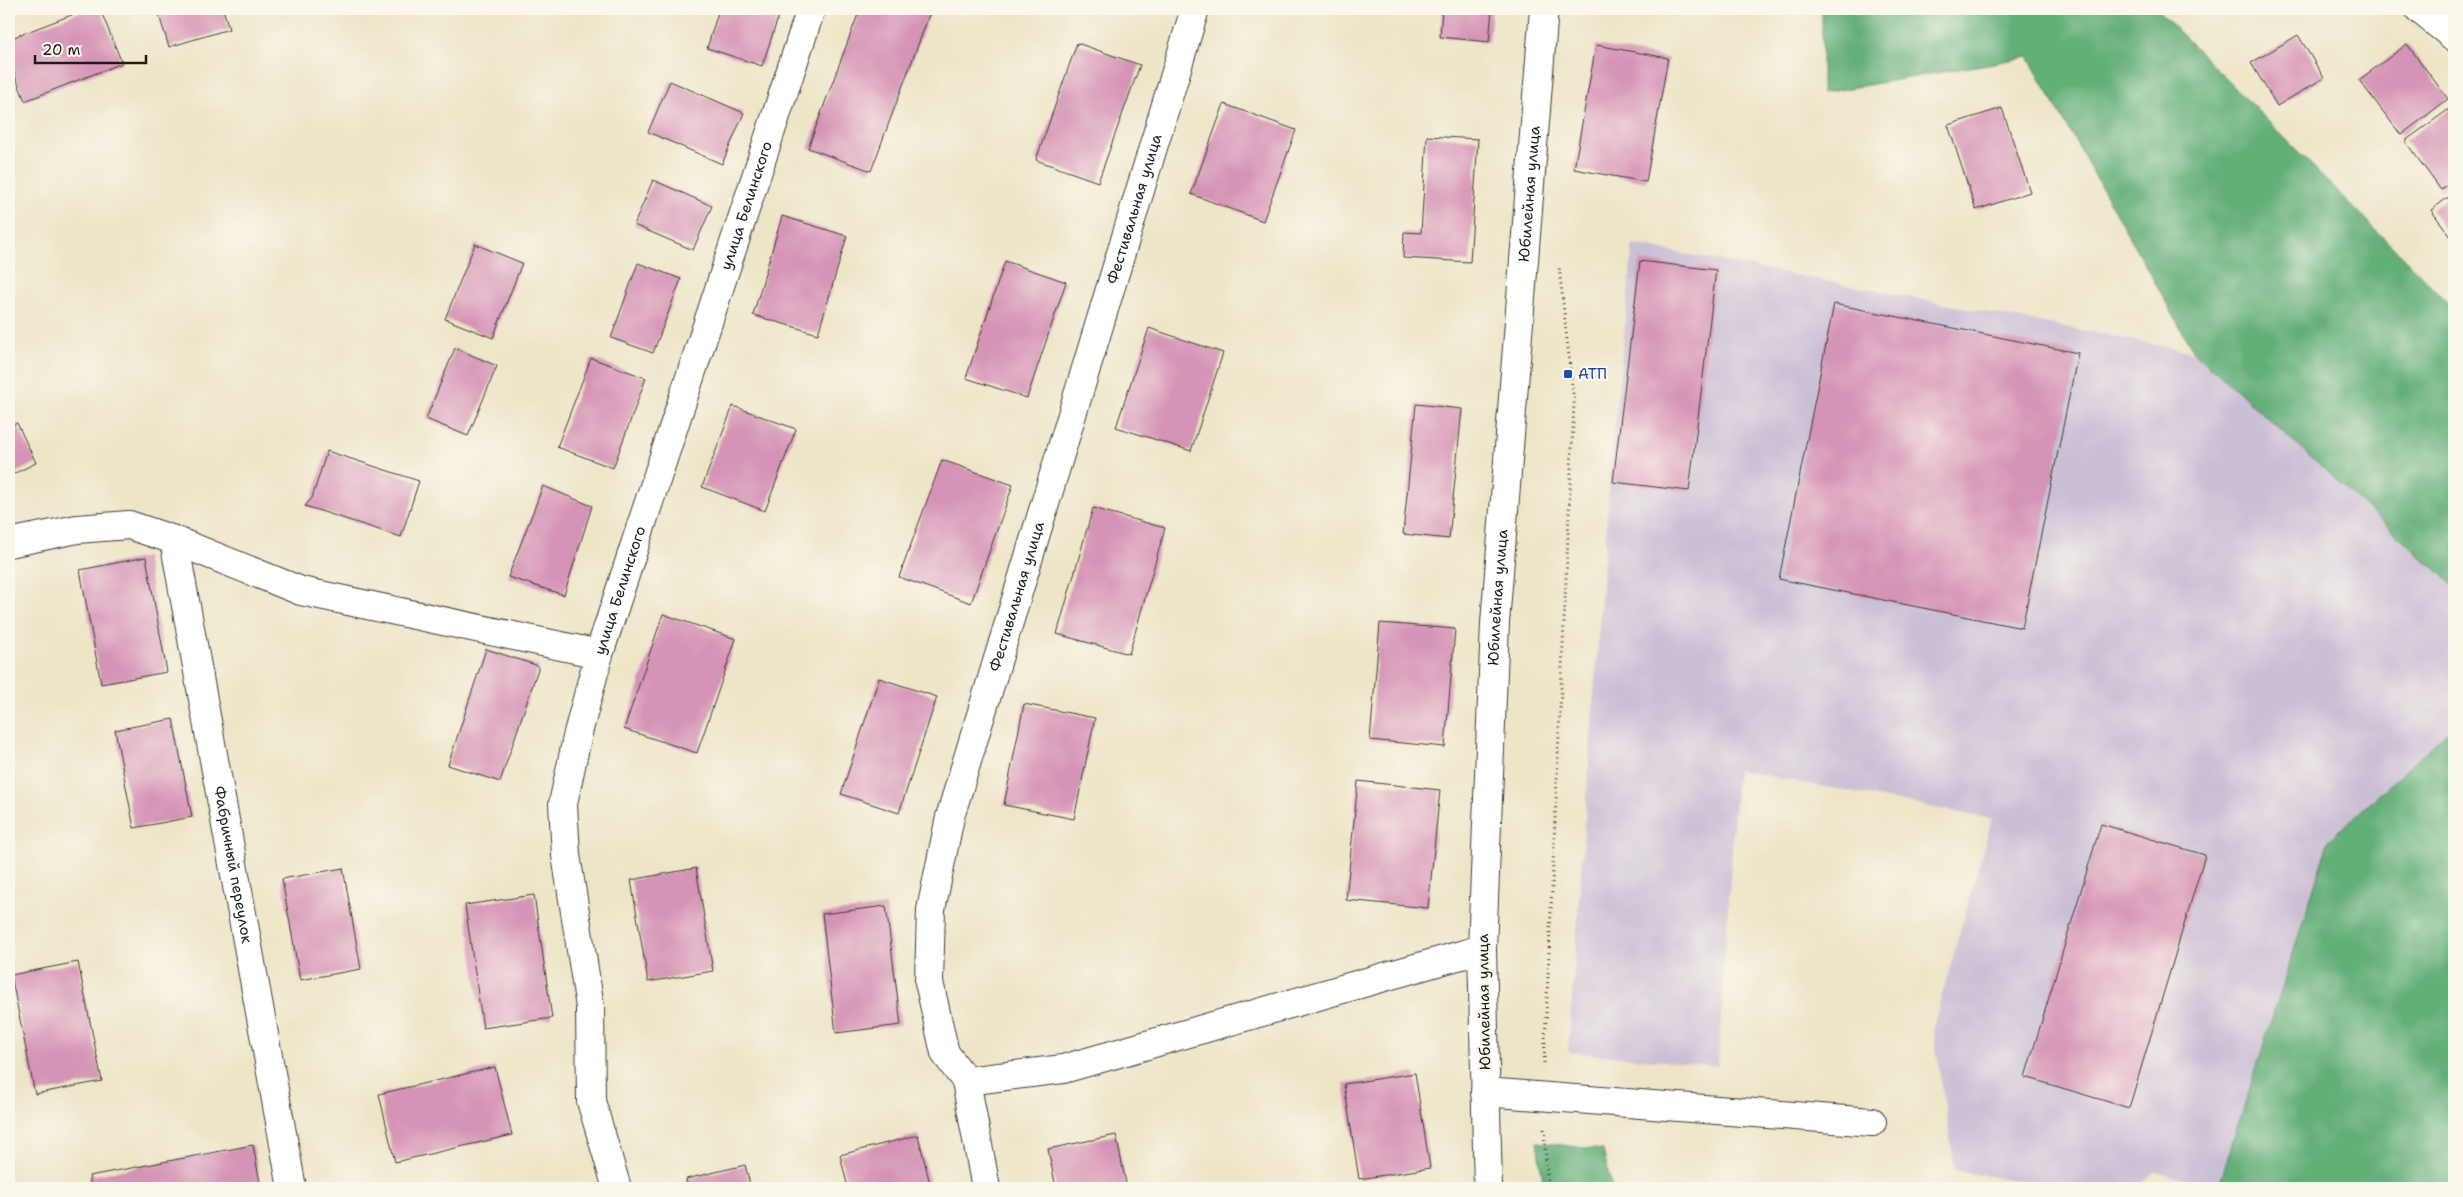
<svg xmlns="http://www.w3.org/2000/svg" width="2463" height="1197" font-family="'Shantell Sans',sans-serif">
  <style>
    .industrial { fill: #cbbfd5 }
    .forest { fill: #63af78; stroke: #40664a }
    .building { fill: #d593b5 }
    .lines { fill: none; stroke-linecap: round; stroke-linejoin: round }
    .minor-casing { stroke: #3b3a36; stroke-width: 30 }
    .path { stroke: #3b3a36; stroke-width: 3; stroke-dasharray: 1 4; stroke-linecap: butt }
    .minor { stroke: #fff; stroke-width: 28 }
    .transit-dot { fill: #1a4fb4; stroke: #fbf7ec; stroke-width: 2 }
    .labels { text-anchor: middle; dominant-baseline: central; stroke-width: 4.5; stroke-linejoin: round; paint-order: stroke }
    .street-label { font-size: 15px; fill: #1c1c1c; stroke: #fbf7ec }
    .transit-label { font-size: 15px; fill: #164399; stroke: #fbf7ec; text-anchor: start }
  </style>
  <rect width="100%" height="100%" fill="#fbf7ec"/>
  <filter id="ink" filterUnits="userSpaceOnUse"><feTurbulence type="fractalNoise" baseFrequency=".02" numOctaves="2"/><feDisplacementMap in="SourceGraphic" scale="10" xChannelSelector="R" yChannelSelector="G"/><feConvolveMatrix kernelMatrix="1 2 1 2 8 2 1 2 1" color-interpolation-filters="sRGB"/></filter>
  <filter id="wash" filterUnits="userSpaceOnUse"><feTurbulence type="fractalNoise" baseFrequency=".0096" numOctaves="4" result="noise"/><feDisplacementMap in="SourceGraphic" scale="20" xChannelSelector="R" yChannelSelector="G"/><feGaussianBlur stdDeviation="1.12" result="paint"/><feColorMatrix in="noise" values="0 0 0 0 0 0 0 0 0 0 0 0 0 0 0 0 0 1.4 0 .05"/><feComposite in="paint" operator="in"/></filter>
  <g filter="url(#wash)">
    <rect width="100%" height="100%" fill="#ede5c7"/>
    <polygon class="industrial" points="1633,244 2194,352 2454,586 2454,726 2329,840 2218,1188 2211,1188 2156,1171 2134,1188 2071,1188 1955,1171 1933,1027 1992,819 1737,770 1718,1066 1568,1052 1610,475"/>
    <g class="forest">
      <polygon points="1822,9 2157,9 2454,309 2454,586 2194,352 2028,57 1822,93"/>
      <polygon points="2454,726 2454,1188 2218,1188 2329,840"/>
      <polygon points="1537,1142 1603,1150 1612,1188 1544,1188"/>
    </g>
    <g id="blocks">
      <g class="building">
        <polygon points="87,9 100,9 122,63 25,101 9,60 9,39"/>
        <polygon points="157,9 223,9 229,29 169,47"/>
        <polygon points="719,9 781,9 762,66 707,48"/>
        <polygon points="860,9 931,10 871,171 808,148"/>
        <polygon points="1442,9 1492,9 1489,42 1440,37"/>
        <polygon points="1641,9 1679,9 1678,14"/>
        <polygon points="2298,35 2324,78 2277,106 2251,63"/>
        <polygon points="1077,43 1140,65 1098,182 1036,160"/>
        <polygon points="2407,44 2448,99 2401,135 2359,80"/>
        <polygon points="1596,45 1668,58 1646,182 1574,169"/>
        <polygon points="670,81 744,113 722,164 648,132"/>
        <polygon points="1224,104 1296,130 1263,221 1191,194"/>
        <polygon points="2452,107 2454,110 2454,180 2441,190 2405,141"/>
        <polygon points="2002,108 2030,192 1976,210 1948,125"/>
        <polygon points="1427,136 1478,139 1470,262 1403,258 1404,232 1421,233"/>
        <polygon points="653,180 712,206 693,250 634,225"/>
        <polygon points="2454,193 2454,241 2431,210"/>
        <polygon points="782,216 847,236 818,334 753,315"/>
        <polygon points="475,244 522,263 493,338 445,319"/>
        <polygon points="1005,261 1066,282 1027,398 966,378"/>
        <polygon points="1640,261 1716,270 1689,491 1613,482"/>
        <polygon points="638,263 681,279 653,353 611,338"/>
        <polygon points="1834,304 2078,353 2022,628 1779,579"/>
        <polygon points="1149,328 1223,353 1191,451 1116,427"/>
        <polygon points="455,348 497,366 468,436 426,419"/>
        <polygon points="591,358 646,378 613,468 557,447"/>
        <polygon points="1416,404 1462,409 1449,539 1403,534"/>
        <polygon points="733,406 796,429 765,511 702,487"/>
        <polygon points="17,423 36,463 9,476 9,427"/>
        <polygon points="327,451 419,481 401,537 305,506 312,498"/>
        <polygon points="942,460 1013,485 971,603 899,577"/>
        <polygon points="543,486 592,506 564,595 508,577"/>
        <polygon points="1093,508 1165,528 1129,654 1057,634"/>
        <polygon points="146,557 167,672 101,684 80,570"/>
        <polygon points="663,614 736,639 697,753 624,729"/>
        <polygon points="1380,623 1455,629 1445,747 1370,740"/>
        <polygon points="486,649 539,666 500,782 448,765"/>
        <polygon points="879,678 937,697 899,813 841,794"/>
        <polygon points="1024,704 1095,718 1074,819 1004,805"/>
        <polygon points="173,719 192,817 134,828 115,730"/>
        <polygon points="1358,781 1440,790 1428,908 1346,900"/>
        <polygon points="2101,824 2205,855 2129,1108 2025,1077"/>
        <polygon points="9,834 13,851 9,852"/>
        <polygon points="343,868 361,969 300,980 282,879"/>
        <polygon points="696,868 713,971 648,982 631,880"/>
        <polygon points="534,895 552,1018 483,1028 465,905"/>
        <polygon points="886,906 901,1025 836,1033 822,914"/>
        <polygon points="78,962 102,1081 35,1094 11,975"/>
        <polygon points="495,1067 512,1135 395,1162 379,1094"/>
        <polygon points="1415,1073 1430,1168 1359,1179 1344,1084"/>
        <polygon points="918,1135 931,1188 848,1188 840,1155"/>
        <polygon points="1116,1135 1127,1188 1056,1188 1048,1149"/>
        <polygon points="253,1145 261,1188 91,1188 89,1176"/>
        <polygon points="745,1165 751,1188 688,1188 686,1179"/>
      </g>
    </g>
  </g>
  <g filter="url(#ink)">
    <use href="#blocks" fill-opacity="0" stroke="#3b3a36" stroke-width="1"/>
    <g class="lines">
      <g class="minor-casing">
        <g id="minor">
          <polyline points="2419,9 2454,37"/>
          <path id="s1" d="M 174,540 L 292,1188"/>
          <polyline points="9,543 77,529 129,525 174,540 301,591 599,654"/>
          <polyline points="966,1081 1063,1069 1482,949"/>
          <polyline points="1485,1092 1872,1122"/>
          <path id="s2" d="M 617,1188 L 591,1101 L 590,1007 L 566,855 L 563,804 L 578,733 L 599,654 L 811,9"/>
          <path id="s3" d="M 986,1188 L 966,1081 L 945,1053 L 929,982 L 931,910 L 950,817 L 1195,9"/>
          <path id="s4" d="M 1488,1188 L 1482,949 L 1495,623 L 1544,9"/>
        </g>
      </g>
      <g class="path">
        <polyline points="1544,1063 1574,403 1559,266"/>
        <polyline points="1544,1129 1548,1188"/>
      </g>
      <use href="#minor" class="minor"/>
    </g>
  </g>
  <rect class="transit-dot" x="1563" y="369" width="10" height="10" rx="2.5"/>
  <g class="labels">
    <g class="street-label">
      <text stroke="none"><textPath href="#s4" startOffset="996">Юбилейная улица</textPath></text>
      <text stroke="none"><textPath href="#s2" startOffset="1016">улица Белинского</textPath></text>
      <text stroke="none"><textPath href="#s3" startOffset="1019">Фестивальная улица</textPath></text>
      <text stroke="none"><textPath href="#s2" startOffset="611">улица Белинского</textPath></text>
      <text stroke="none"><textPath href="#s3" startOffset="614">Фестивальная улица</textPath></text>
      <text stroke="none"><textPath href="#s4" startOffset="591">Юбилейная улица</textPath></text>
      <text stroke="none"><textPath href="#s1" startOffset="330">Фабричный переулок</textPath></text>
      <text transform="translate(1484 1002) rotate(-91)">Юбилейная улица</text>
    </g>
    <g class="transit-label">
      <text x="1578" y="374">АТП</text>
    </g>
  </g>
  <rect width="2463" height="1197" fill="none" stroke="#fbf7ec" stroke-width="30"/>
  <path d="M35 55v8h111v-8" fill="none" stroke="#1c1c1c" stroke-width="2.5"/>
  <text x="42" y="55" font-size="15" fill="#1c1c1c" stroke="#fbf7ec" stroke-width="4" paint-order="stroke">20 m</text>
</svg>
